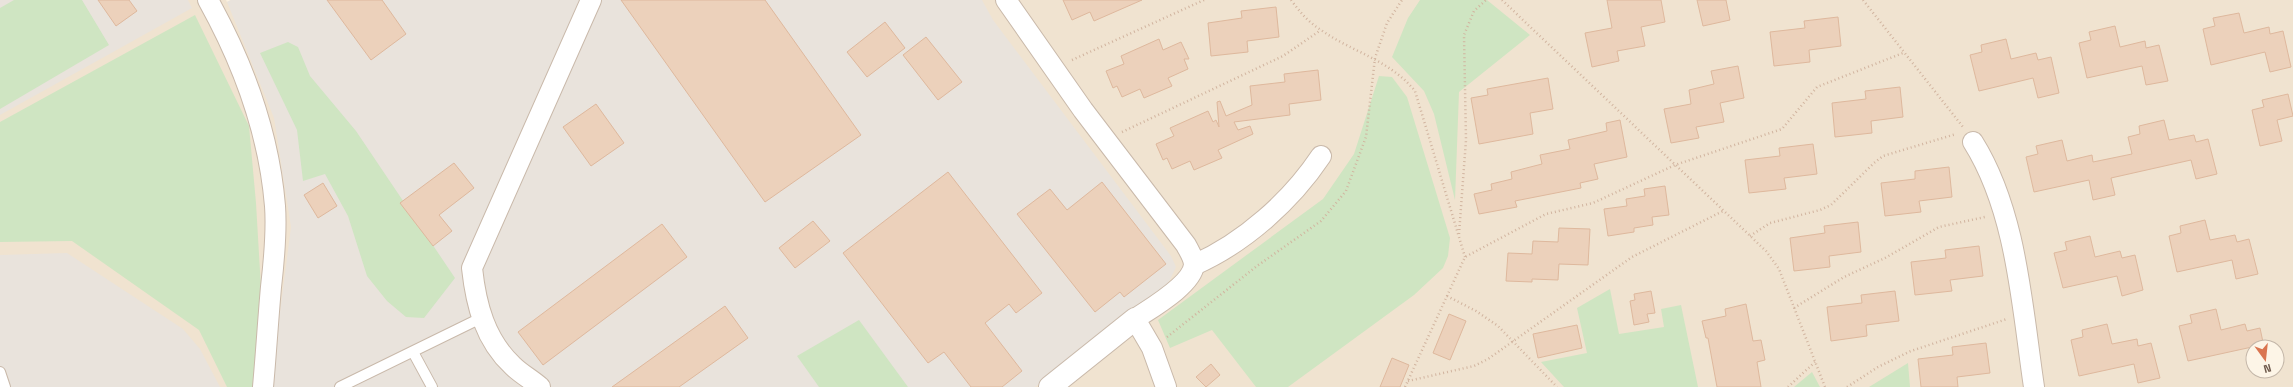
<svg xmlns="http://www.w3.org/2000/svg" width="2293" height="387" font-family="'Space Grotesk',sans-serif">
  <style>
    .residential { fill: #f0e3d0; fill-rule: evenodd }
    .industrial { fill: #e9e3dc }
    .green { fill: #cfe5c2 }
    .building { fill: #ecd1bb; stroke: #deb89d }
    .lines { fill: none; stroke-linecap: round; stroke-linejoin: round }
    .service-casing { stroke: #c9b9aa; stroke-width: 12 }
    .minor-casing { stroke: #c9b9aa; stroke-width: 22 }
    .tertiary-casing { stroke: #c9b9aa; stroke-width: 24 }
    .path { stroke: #d1b49f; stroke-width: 2.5; stroke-dasharray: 1 3; stroke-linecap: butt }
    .service { stroke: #fff; stroke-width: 10 }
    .minor { stroke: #fff; stroke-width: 20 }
    .tertiary { stroke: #fff; stroke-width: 22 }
  </style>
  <rect width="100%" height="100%" fill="#faf1e1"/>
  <path class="residential" d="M 0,0 L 226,0 L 227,2 L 231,0 L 2293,0 L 2293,387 L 0,387 ZM 2253,347 L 2277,347 L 2277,371 L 2253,371 Z"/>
  <g class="industrial">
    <polygon points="0,0 188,0 192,8 0,115"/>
    <polygon points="231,0 982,0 993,20 1171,256 1176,267 1168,284 1035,387 274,387 275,351 291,227 274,118 227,2"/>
    <polygon points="67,253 183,329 200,349 220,387 0,387 0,255"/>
  </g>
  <g class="green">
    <polygon points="14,0 82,0 109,45 0,109 0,8"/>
    <polygon points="1420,0 1487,0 1530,35 1459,92 1455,200 1434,114 1424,91 1392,57 1408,18"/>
    <polygon points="195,15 249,126 256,203 265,356 255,387 227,387 199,330 72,241 0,242 0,122"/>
    <polygon points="288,42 298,47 310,76 356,131 455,278 424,318 406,317 387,301 367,276 348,216 325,174 303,181 297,130 260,53"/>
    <polygon points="1379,76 1392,77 1407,97 1450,238 1448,256 1443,268 1414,295 1288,387 1256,387 1212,330 1170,348 1158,320 1323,199 1354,154"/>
    <polygon points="1610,289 1619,334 1664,327 1661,309 1681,305 1698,387 1564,387 1541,362 1587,353 1577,308"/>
    <polygon points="859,320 908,387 819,387 797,356"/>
    <polygon points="1908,363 1910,387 1869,387"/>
    <polygon points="1812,372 1820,387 1794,387"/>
  </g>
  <g class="building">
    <polygon points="98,0 129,0 137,11 116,26"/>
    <polygon points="327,0 382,0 406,34 371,60"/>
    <polygon points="621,0 765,0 861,135 765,202"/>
    <polygon points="1063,0 1142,0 1094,21 1090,12 1072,20"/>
    <polygon points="1607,0 1661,0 1665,22 1641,27 1645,46 1617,51 1619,61 1592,67 1585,33 1612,28"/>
    <polygon points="1697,0 1726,0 1730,20 1703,26"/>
    <polygon points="1276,7 1279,37 1247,41 1248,52 1211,56 1208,23 1242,18 1241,11"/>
    <polygon points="2239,13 2244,33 2269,27 2270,34 2283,31 2291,67 2270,72 2265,52 2211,65 2203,29 2215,26 2213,18"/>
    <polygon points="1838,17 1841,46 1809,50 1810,62 1774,66 1770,32 1805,28 1804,21"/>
    <polygon points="885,22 905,48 867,77 847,52"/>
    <polygon points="2115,26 2120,47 2145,41 2146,48 2159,45 2168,81 2146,85 2142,66 2087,78 2079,43 2091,40 2089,32"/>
    <polygon points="926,37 962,82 938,100 903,55"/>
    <polygon points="1159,39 1163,50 1181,42 1189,59 1184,59 1188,69 1168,78 1172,86 1144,98 1140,89 1122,97 1117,86 1113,88 1106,71 1124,64 1121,56"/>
    <polygon points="2006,39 2011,59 2036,53 2038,60 2051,57 2059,93 2038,98 2033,78 1979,91 1970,55 1982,52 1981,45"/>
    <polygon points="1738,66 1744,98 1720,103 1724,122 1696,127 1699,138 1671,143 1664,109 1691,104 1689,90 1714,84 1711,71"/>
    <polygon points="1318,70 1321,100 1289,104 1290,115 1234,122 1238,130 1250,126 1253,134 1218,150 1222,158 1194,170 1190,161 1172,169 1167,158 1163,160 1156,144 1174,136 1170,128 1208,111 1213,122 1216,120 1219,127 1217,102 1220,101 1226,116 1252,105 1250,86 1285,82 1284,74"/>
    <polygon points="1548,78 1553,109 1530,113 1533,134 1479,144 1471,98 1488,95 1487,89"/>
    <polygon points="1900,87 1903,117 1871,121 1872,133 1835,137 1832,103 1866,99 1865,91"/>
    <polygon points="2288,94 2293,116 2277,120 2282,141 2260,146 2252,110 2264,107 2262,100"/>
    <polygon points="596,104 624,143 591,166 563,127"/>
    <polygon points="1620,120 1627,157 1594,164 1598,179 1580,183 1581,188 1515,201 1517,207 1479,214 1474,194 1492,190 1491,184 1512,179 1511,172 1542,164 1540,155 1570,149 1568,140 1607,131 1606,123"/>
    <polygon points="2164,120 2169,140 2194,135 2196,142 2208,139 2217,174 2196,179 2191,160 2111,178 2115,195 2093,200 2089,180 2034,192 2026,157 2038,154 2036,146 2062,140 2067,161 2092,155 2093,162 2132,154 2128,137 2140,134 2139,126"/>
    <polygon points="1813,144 1817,174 1784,178 1786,189 1749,193 1745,160 1780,156 1779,148"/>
    <polygon points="454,163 474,188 439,215 452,231 433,246 400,203"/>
    <polygon points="1949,167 1952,197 1919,201 1921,212 1885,216 1881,183 1915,179 1915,171"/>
    <polygon points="948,172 1042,293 1016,313 1009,304 985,323 1022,371 1002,387 971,387 944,352 928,363 843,253"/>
    <polygon points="1102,182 1166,264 1124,297 1120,292 1095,312 1017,214 1050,189 1067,210"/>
    <polygon points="323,183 337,206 318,218 304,195"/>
    <polygon points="1665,186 1669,215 1652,217 1653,225 1634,228 1634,232 1608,236 1604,209 1627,206 1626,199 1645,196 1644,189"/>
    <polygon points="2205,220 2210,240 2235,235 2237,242 2249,239 2258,274 2236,279 2232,260 2177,272 2169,236 2181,233 2180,226"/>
    <polygon points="813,221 830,241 795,268 779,248"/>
    <polygon points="1858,222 1861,252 1829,256 1830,267 1794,271 1790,238 1825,233 1824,226"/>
    <polygon points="662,224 687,257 543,365 518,332"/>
    <polygon points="1559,228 1590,229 1588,265 1559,264 1558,280 1532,279 1532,282 1506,281 1508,253 1532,254 1533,241 1558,242"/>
    <polygon points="2090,236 2095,257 2120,251 2122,258 2135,255 2143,290 2122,296 2117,276 2063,288 2054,253 2067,250 2065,242"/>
    <polygon points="1979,246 1983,276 1950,280 1952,291 1915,295 1911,262 1946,258 1945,250"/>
    <polygon points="1651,291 1655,313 1647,314 1649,322 1634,325 1630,301 1635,300 1634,294"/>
    <polygon points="1895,291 1899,321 1866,325 1867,336 1831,341 1827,307 1862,303 1861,295"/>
    <polygon points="1746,304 1753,341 1761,340 1765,360 1757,362 1761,387 1717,387 1708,338 1706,338 1702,321 1726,316 1725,309"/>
    <polygon points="725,306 748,338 679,387 612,387"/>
    <polygon points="2216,309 2221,330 2245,324 2247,331 2260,328 2264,347 2252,347 2188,361 2179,326 2192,323 2190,315"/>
    <polygon points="1449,314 1466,321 1450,360 1433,353"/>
    <polygon points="2107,324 2112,344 2137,339 2138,346 2151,343 2160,378 2138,383 2134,364 2079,376 2071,340 2083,337 2082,330"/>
    <polygon points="1577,325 1582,348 1538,358 1533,334"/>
    <polygon points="1986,343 1990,373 1957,377 1958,387 1921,387 1918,359 1953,355 1952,347"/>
    <polygon points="1392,358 1409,365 1400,387 1380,387"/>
    <polygon points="1211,364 1220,375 1206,387 1196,377"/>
  </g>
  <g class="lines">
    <g class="service-casing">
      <g id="service">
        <polyline points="413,352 432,387"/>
        <polyline points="0,372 5,387"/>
        <polyline points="340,387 481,318"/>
      </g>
    </g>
    <g class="minor-casing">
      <g id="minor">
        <path d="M 208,0 C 243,63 269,134 275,206 C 277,233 274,261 271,287 C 268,321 266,354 263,387"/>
        <path d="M 1006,0 L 1083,110 L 1186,245 C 1189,251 1194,258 1194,265 C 1192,285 1151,308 1135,319 L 1152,348 L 1166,387"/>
        <path d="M 1973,142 C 2017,212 2022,307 2034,387"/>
        <path d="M 1194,265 C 1244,243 1291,201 1321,156"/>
        <path d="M 540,387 C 531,379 521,374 513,366 C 485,340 476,305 472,268 L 591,0"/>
      </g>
    </g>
    <g class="tertiary-casing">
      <polyline id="tertiary" points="1050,387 1135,319"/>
    </g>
    <g class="path">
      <path d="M 1291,0 C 1300,12 1308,22 1321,30 C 1352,52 1390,60 1415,91 L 1465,257"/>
      <polyline points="1502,0 1766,251 1779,269 1825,387"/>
      <polyline points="1863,0 1963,127"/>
      <polyline points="1072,60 1204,0"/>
      <polyline points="1122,132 1283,56 1321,30"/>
      <polyline points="1459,234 1466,140 1464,35 1474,11 1486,0"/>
      <polyline points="1750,236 1770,223 1820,210 1831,205 1874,163 1883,156 1956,134"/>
      <polyline points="1447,296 1476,311 1498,326 1557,387"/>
      <polyline points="1794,308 1844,277 1885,258 1939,227 1985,217"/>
      <polyline points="1167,337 1257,266 1321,221 1346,191 1366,137 1375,58 1387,23 1402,0"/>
      <polyline points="1408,381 1474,366 1488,359 1632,257 1723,211"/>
      <polyline points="1405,387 1465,257 1546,214 1593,203 1675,165 1782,129 1817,87 1903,53"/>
      <polyline points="1788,387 1815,362"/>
      <polyline points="1847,387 1878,367 1911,351 2007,319"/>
    </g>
    <use href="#service" class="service"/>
    <use href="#minor" class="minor"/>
    <use href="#tertiary" class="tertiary"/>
  </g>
  <g transform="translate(2265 359) rotate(165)"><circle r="19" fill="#fdf5e7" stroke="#c4b7a9"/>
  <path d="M0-3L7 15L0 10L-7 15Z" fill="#da7550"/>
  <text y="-6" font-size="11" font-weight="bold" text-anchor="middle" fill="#6e594b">N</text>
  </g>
</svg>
